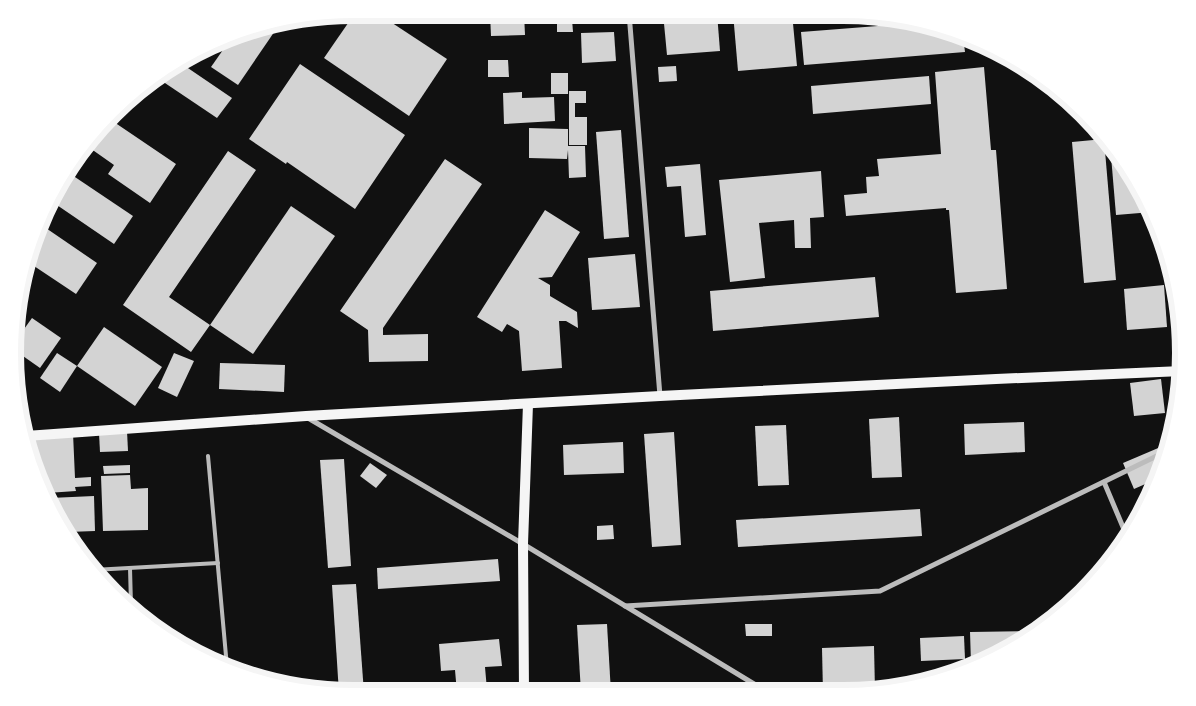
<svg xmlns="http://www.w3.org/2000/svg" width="1196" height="706" font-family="Ubuntu,sans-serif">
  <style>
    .building { fill: #d3d3d3 }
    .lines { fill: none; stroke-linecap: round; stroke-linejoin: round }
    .service { stroke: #bcbcbc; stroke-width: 4 }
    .minor { stroke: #bcbcbc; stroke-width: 5 }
    .secondary { stroke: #f5f5f5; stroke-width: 10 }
    .rim { fill: none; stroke: #f5f5f5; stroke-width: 6 }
  </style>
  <rect width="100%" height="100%" fill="#111"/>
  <g class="building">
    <polygon points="355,13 377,13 447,59 409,116 324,58"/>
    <polygon points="490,13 524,13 525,35 491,36"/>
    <polygon points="575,13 614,13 614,17 575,19"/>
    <polygon points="663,13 717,13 720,51 667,55"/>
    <polygon points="733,13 792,13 797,66 738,71"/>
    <polygon points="829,13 866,13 891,19 830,24"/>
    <polygon points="557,19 572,19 573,32 557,32"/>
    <polygon points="916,23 953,31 963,36 965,52 804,65 801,32"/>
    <polygon points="279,25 238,85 211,67 232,37 244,30"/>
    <polygon points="614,32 616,61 582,63 581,33"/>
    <polygon points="488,60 508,60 509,77 488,77"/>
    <polygon points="182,64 232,98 217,118 156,77"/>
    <polygon points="300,64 405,135 355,209 287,162 286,164 249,139"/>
    <polygon points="676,66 677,81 659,82 658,67"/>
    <polygon points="984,67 991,150 996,150 1007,289 956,293 949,210 946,210 946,208 846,216 844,195 867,193 866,177 879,176 877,159 941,154 935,72"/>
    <rect x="551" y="73" width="17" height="21"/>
    <polygon points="929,76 931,104 813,114 811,86"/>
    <polygon points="569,91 586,91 586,103 575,103 575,117 587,117 587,145 569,145"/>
    <polygon points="522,92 522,98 554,97 555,121 504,124 503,93"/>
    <polygon points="111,120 176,164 150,203 108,174 114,165 87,146"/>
    <polygon points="529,128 568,129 568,146 585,146 586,177 569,178 568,150 567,159 529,158"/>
    <polygon points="621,130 629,237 604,239 596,132"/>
    <polygon points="1104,139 1116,280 1084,283 1072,142"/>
    <polygon points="1110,144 1126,164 1152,212 1116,215"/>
    <polygon points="228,151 256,170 169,297 210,325 191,352 123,305"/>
    <polygon points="445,159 482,184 383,328 383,335 428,334 428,361 369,362 368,330 340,311"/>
    <polygon points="700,164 706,235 685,237 681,186 667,187 665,167"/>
    <polygon points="66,171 133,216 114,244 51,201"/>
    <polygon points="821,171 824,217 810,218 811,248 795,248 794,220 759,223 765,278 730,282 719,180"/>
    <polygon points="291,206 335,236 253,354 210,325"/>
    <polygon points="545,210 580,232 552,277 538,278 550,285 550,296 577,312 578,328 566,321 559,321 562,368 522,371 519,331 507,324 502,332 477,317"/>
    <polygon points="40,224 97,263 76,294 28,262 30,244"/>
    <polygon points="635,254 640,307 592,310 588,258"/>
    <polygon points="875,277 879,317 713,331 710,291"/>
    <polygon points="1164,285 1167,327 1127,330 1124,289"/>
    <polygon points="32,318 61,338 40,368 13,349 14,343"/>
    <polygon points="104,327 162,367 135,406 77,366"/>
    <polygon points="57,353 77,366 60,392 40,378"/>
    <polygon points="174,353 194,361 177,397 158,388"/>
    <polygon points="220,363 285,365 284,392 219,389"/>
    <polygon points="1161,379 1165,413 1134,416 1130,383"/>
    <polygon points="899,417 902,477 872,478 869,419"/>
    <polygon points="1024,422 1025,452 965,455 964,424"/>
    <polygon points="786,425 789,485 758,486 755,426"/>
    <polygon points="127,431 128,451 100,452 99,433"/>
    <polygon points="674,432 681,545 652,547 644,434"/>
    <polygon points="73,433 75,478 91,477 91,486 75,487 76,491 47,493 31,463 26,437"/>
    <polygon points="623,442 624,473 564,475 563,445"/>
    <polygon points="1170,443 1159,478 1134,489 1123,463"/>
    <polygon points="344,459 351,566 328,568 320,460"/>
    <polygon points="370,463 387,475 376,488 360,476"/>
    <polygon points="130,465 130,473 104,474 103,466"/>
    <polygon points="130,475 131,489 148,488 148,530 103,531 101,476"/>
    <polygon points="94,496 95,531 68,532 50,498"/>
    <polygon points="920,509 922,536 738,547 736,520"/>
    <polygon points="613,525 614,539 597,540 597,526"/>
    <polygon points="498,559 500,581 378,589 377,568"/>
    <polygon points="356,584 364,693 339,693 332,585"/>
    <polygon points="607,624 611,693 581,693 577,625"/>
    <polygon points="745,624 772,624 772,636 746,636"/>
    <polygon points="1036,631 1013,648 977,664 971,664 970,632"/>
    <polygon points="964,636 965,659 921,661 920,638"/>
    <polygon points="499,639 502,666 485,667 487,690 457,693 455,670 441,671 439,644"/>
    <polygon points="874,646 875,691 866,693 823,693 822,648"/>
  </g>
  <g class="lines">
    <g class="service">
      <polyline points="208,456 227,667"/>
      <polyline points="130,568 131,605"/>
      <polyline points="93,570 218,563"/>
    </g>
    <g class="minor">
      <polyline points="629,13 660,396"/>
      <polyline points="308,418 523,544 769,693"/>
      <polyline points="1104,482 1128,539"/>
      <polyline points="625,606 880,591 1167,451"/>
    </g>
    <g class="secondary">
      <polyline points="26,436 306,416 660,396 996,379 1182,371"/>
      <polyline points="524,693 523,544 528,404"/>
    </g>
  </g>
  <path d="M0 0H1196V706H0ZM353 21H843A332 332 0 0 1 1175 353V353A332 332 0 0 1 843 685H353A332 332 0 0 1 21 353V353A332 332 0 0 1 353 21Z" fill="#fff" fill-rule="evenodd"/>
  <path class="rim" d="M353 21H843A332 332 0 0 1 1175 353V353A332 332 0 0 1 843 685H353A332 332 0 0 1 21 353V353A332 332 0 0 1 353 21Z"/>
</svg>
